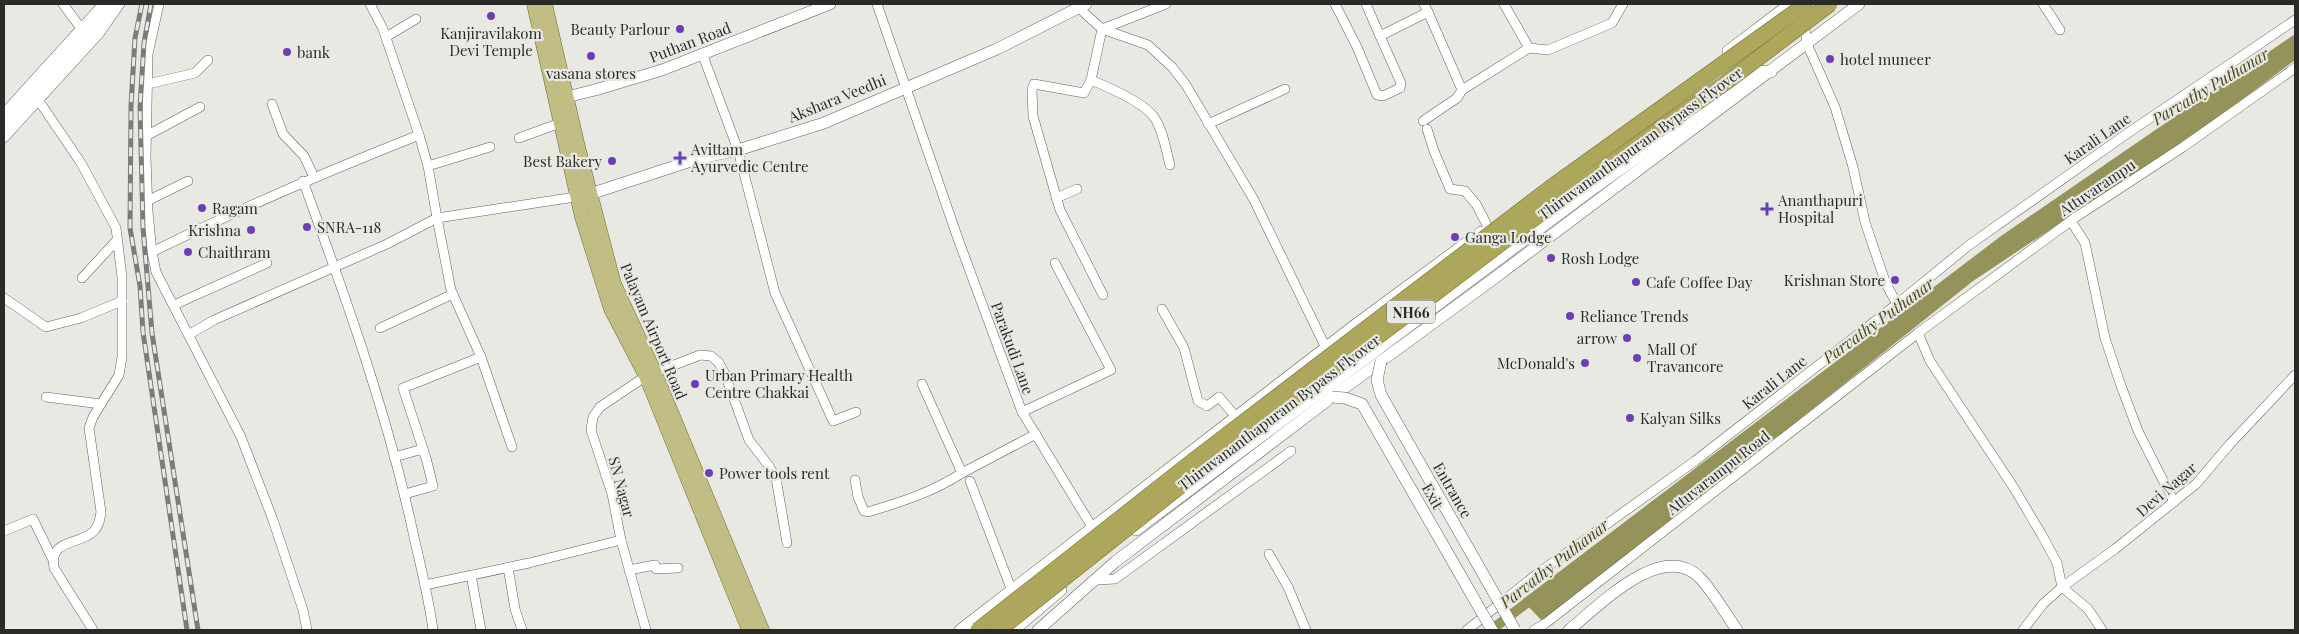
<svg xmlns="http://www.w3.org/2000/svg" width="2299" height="634" font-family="'Playfair Display',serif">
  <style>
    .water { fill: #95935a }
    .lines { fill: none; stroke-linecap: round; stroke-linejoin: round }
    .canal { stroke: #95935a; stroke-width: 10 }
    .minor-casing { stroke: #60605c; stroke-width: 10 }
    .tertiary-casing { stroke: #60605c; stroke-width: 12 }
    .secondary-casing { stroke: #60605c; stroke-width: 14 }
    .primary-casing { stroke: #716d2e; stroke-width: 15 }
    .minor { stroke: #fff; stroke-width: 9 }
    .tertiary { stroke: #fff; stroke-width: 11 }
    .secondary { stroke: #fff; stroke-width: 12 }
    .primary { stroke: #c1bd84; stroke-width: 14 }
    .rail-casing { stroke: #7b7b78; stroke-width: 5 }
    .rail { stroke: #e9e9e4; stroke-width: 3; stroke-dasharray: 9; stroke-linecap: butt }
    .tertiary-bridge-casing { stroke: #60605c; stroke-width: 12; stroke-linecap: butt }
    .trunk-bridge-casing { stroke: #716d2e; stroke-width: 16; stroke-linecap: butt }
    .tertiary-bridge { stroke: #fff; stroke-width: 11 }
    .trunk-bridge { stroke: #aca75b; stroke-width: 15 }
    .poi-dot { fill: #6c3eb6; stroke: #e9e9e4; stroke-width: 2 }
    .labels { text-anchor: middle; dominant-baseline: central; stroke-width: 4.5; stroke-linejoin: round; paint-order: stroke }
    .shield { fill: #e9e9e4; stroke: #636360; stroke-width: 1 }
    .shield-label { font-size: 14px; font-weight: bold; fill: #2a2a28 }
    .poi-label { font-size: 15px; fill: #2a2a28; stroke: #e9e9e4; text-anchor: start }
    .street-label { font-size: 15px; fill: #2a2a28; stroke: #e9e9e4 }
    .water-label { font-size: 16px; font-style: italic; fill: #494619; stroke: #e9e9e4 }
  </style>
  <rect width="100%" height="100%" fill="#e9e9e4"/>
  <polygon class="water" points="2295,34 2295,60 2213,121 1973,281 1544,623 1522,600 2001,236"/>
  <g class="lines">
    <polyline class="canal" points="1491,630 1536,596"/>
    <g class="minor-casing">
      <g id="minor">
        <polyline points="63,4 80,27"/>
        <polyline points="159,4 148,54 146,158 148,212 152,252 156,272 241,437 273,520 303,610 307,630"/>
        <polyline points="370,4 383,29 419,135 428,166 437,218 582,196"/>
        <polyline points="877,4 957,236 1022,412 1111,370 1055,263"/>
        <polyline points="1335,4 1357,47 1377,95 1383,96 1400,88 1401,83 1380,36"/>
        <polyline points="1366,4 1380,36 1428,12 1424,4"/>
        <polyline points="1504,4 1529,48 1548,50 1612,23 1623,4"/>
        <polyline points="2043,4 2060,30"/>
        <polyline points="1079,8 1102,29 1148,45 1172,67 1186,85 1254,200 1326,348"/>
        <polyline points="1428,12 1462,90"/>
        <polyline points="1801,22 1805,29 1807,44 1835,107 1853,167 1865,222 1886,284 1897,304"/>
        <polyline points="386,37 416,19"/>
        <polyline points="702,53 738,150 775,293 833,421 856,412"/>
        <path d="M 1091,80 C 1108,87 1143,102 1154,117 C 1163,130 1166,150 1170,165"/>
        <polyline points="148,84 195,73 208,60"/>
        <path d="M 39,101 L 81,163 L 116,228 L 122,277 L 122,357 L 119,375 L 93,417 L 89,428 L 101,512 C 100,519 99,526 94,531 C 79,546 49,538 54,568 L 93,630"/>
        <polyline points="272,104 283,134 304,156 314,177"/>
        <polyline points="4,113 103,4"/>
        <polyline points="1423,121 1457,98 1462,90 1529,48"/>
        <polyline points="1208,124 1285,89"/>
        <polyline points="1427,129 1434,151 1450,189 1465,191 1476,204 1488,227"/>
        <polyline points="146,136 200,107"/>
        <polyline points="4,138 99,34 120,4"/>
        <polyline points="519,138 560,123"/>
        <polyline points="428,166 490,147"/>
        <path d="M 303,181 C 346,298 388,415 414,537 C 421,568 429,599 433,630"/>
        <polyline points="1056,198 1077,189"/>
        <polyline points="147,201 188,181"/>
        <polyline points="2071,221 2085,243 2105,338 2120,383 2138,431 2174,502"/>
        <path d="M 152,252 C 239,209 328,171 419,135"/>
        <polyline points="82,278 117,240"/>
        <polyline points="1103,295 1060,210 1033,116 1032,90 1034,84 1084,93 1091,80 1102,29 1166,4"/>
        <polyline points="4,298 46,327 81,318 122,301"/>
        <polyline points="174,305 267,263"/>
        <polyline points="1162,309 1184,348 1198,401 1207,406 1219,397 1236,417"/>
        <polyline points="380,328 453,294"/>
        <polyline points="1918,333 1930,361 2014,488 2043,537 2057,563 2062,587 2088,609 2102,630"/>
        <polyline points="190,334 214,320 387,244 437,218 451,290 481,357 512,447"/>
        <polyline points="46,397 101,404"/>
        <polyline points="1022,412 1092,527"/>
        <polyline points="394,457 423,449"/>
        <polyline points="962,473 1036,434"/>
        <path d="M 855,480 L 858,497 L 864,511 L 868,512 C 901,502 933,492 962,473 L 922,384"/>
        <polyline points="970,481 1012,591"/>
        <polyline points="405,494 433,486 426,458 403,388 481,357"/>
        <polyline points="4,531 33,519 52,558"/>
        <polyline points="1269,554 1288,587 1306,630"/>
        <polyline points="508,567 515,609 522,630"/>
        <polyline points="629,570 655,565 656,569 678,568"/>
        <polyline points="471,575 481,630"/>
        <polyline points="1097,580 1115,579 1291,451"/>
        <polyline points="425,585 529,563 621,540"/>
        <polyline points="646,630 621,540 612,494 591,430 593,417 600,407 646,376 700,355 711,356 719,363 725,374 749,440 769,466 776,478 787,543"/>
        <polyline points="1467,630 1537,574 1695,461 1897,304 1968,246 2125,135 2295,20"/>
        <polyline points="1534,630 1546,623 1918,333 2076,217 2183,147 2295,68"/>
        <polyline points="2023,630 2043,604 2062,587 2115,549 2196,484 2230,444 2295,375"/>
      </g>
    </g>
    <g class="tertiary-casing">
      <g id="tertiary">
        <polyline points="1728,51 1790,4"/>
        <polyline points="558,99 595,90 662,70 830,4"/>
        <polyline points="590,194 700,158 738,150 824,123 997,49 1086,4"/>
        <polyline points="1136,530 1590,191 1758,71 1771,72"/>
        <polyline points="960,630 1355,325 1481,232"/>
        <polyline points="1014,630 1061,590"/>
        <polyline points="1038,630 1115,562 1332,397 1492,280 1859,4"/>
        <path d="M 1569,630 C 1598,607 1661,540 1699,577 C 1710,587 1727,616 1737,630"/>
      </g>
    </g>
    <g class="secondary-casing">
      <polyline id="secondary" points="4,125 56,69 112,4"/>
    </g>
    <g class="primary-casing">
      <g id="primary">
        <polyline points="534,4 582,217 611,309 646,376 749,630"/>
        <polyline points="545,4 578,147 614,284 654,371 762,630"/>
      </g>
    </g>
    <use href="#minor" class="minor"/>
    <use href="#tertiary" class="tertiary"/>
    <use href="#secondary" class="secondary"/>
    <use href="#primary" class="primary"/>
    <g class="rail-casing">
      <g id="rail">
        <polyline points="142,4 135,38 131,106 130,228 140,286 143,332 187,630"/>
        <polyline points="151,4 144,43 140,107 143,228 152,333 198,630"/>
      </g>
    </g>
    <use href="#rail" class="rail"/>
    <g class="tertiary-bridge-casing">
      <g id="tertiary-bridge">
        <polyline points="1381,361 1377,380 1381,395 1515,630"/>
        <polyline points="1332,397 1345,398 1362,404 1492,630"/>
      </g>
    </g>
    <g class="trunk-bridge-casing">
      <g id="trunk-bridge">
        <polyline points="978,630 1194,460 1550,188 1806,4"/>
        <polyline points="999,630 1203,468 1425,301 1561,198 1725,83 1830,4"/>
      </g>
    </g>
    <use href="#tertiary-bridge" class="tertiary-bridge"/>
    <use href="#trunk-bridge" class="trunk-bridge"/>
  </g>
  <g class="poi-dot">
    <circle cx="491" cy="16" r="5"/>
    <circle cx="680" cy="29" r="5"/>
    <circle cx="287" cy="52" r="5"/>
    <circle cx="591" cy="56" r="5"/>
    <circle cx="1830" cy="59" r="5"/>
    <path d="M677.5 150.5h5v5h5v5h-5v5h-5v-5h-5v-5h5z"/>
    <circle cx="612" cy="161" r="5"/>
    <circle cx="202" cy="208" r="5"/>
    <path d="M1764.5 201.5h5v5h5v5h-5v5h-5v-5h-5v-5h5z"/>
    <circle cx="307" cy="227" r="5"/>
    <circle cx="251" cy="230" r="5"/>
    <circle cx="1455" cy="237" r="5"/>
    <circle cx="188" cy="252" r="5"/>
    <circle cx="1551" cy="258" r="5"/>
    <circle cx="1895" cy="280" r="5"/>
    <circle cx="1636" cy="282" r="5"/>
    <circle cx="1570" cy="316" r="5"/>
    <circle cx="1627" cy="338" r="5"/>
    <circle cx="1637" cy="358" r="5"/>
    <circle cx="1585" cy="363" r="5"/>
    <circle cx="695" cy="384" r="5"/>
    <circle cx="1630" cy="418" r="5"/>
    <circle cx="709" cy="473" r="5"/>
  </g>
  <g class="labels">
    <rect class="shield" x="1387" y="300.5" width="48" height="23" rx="4"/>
    <g class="shield-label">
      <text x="1411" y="312">NH66</text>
    </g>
    <g class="poi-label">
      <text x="670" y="29" text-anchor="end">Beauty Parlour</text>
      <text x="491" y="33" text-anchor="middle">Kanjiravilakom<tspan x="491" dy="17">Devi Temple</tspan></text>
      <text x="297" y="52">bank</text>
      <text x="1840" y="59">hotel muneer</text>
      <text x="591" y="73" text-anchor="middle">vasana stores</text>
      <text x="691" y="149">Avittam<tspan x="691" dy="17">Ayurvedic Centre</tspan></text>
      <text x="602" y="161" text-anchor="end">Best Bakery</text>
      <text x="1778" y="200">Ananthapuri<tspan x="1778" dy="17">Hospital</tspan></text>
      <text x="212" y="208">Ragam</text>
      <text x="317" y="227">SNRA-118</text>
      <text x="241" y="230" text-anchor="end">Krishna</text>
      <text x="1465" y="237">Ganga Lodge</text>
      <text x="198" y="252">Chaithram</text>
      <text x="1561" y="258">Rosh Lodge</text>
      <text x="1885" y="280" text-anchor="end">Krishnan Store</text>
      <text x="1646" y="282">Cafe Coffee Day</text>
      <text x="1580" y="316">Reliance Trends</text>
      <text x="1617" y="338" text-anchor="end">arrow</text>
      <text x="1647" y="349">Mall Of<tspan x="1647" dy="17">Travancore</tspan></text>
      <text x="1575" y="363" text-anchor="end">McDonald's</text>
      <text x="705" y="375">Urban Primary Health<tspan x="705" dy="17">Centre Chakkai</tspan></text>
      <text x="1640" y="418">Kalyan Silks</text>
      <text x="719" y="473">Power tools rent</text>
    </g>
    <g class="street-label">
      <text transform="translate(690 42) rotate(-21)">Puthan Road</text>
      <text transform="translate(837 98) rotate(-22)">Akshara Veedhi</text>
      <text transform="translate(2097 138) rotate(-35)">Karali Lane</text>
      <text transform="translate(1640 143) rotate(-36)">Thiruvananthapuram Bypass Flyover</text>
      <text transform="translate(2097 187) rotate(-34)">Attuvarampu</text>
      <text transform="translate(654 331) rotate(67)">Palayam Airport Road</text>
      <text transform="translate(1013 348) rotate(70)">Parakudi Lane</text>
      <text transform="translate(1774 382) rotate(-38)">Karali Lane</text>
      <text transform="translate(1279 412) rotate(-37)">Thiruvananthapuram Bypass Flyover</text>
      <text transform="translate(1718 472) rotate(-38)">Attuvarampu Road</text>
      <text transform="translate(622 487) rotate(75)">SN Nagar</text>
      <text transform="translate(2166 489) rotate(-41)">Devi Nagar</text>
      <text transform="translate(1453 490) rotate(60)">Entrance</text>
      <text transform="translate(1433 496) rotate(60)">Exit</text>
    </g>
    <g class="water-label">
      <text transform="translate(2210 86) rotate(-31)">Parvathy Puthanar</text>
      <text transform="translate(1878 320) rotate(-36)">Parvathy Puthanar</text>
      <text transform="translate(1554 563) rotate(-38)">Parvathy Puthanar</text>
    </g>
  </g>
  <rect width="2299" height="634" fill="none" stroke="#2a2a28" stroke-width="10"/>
</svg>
